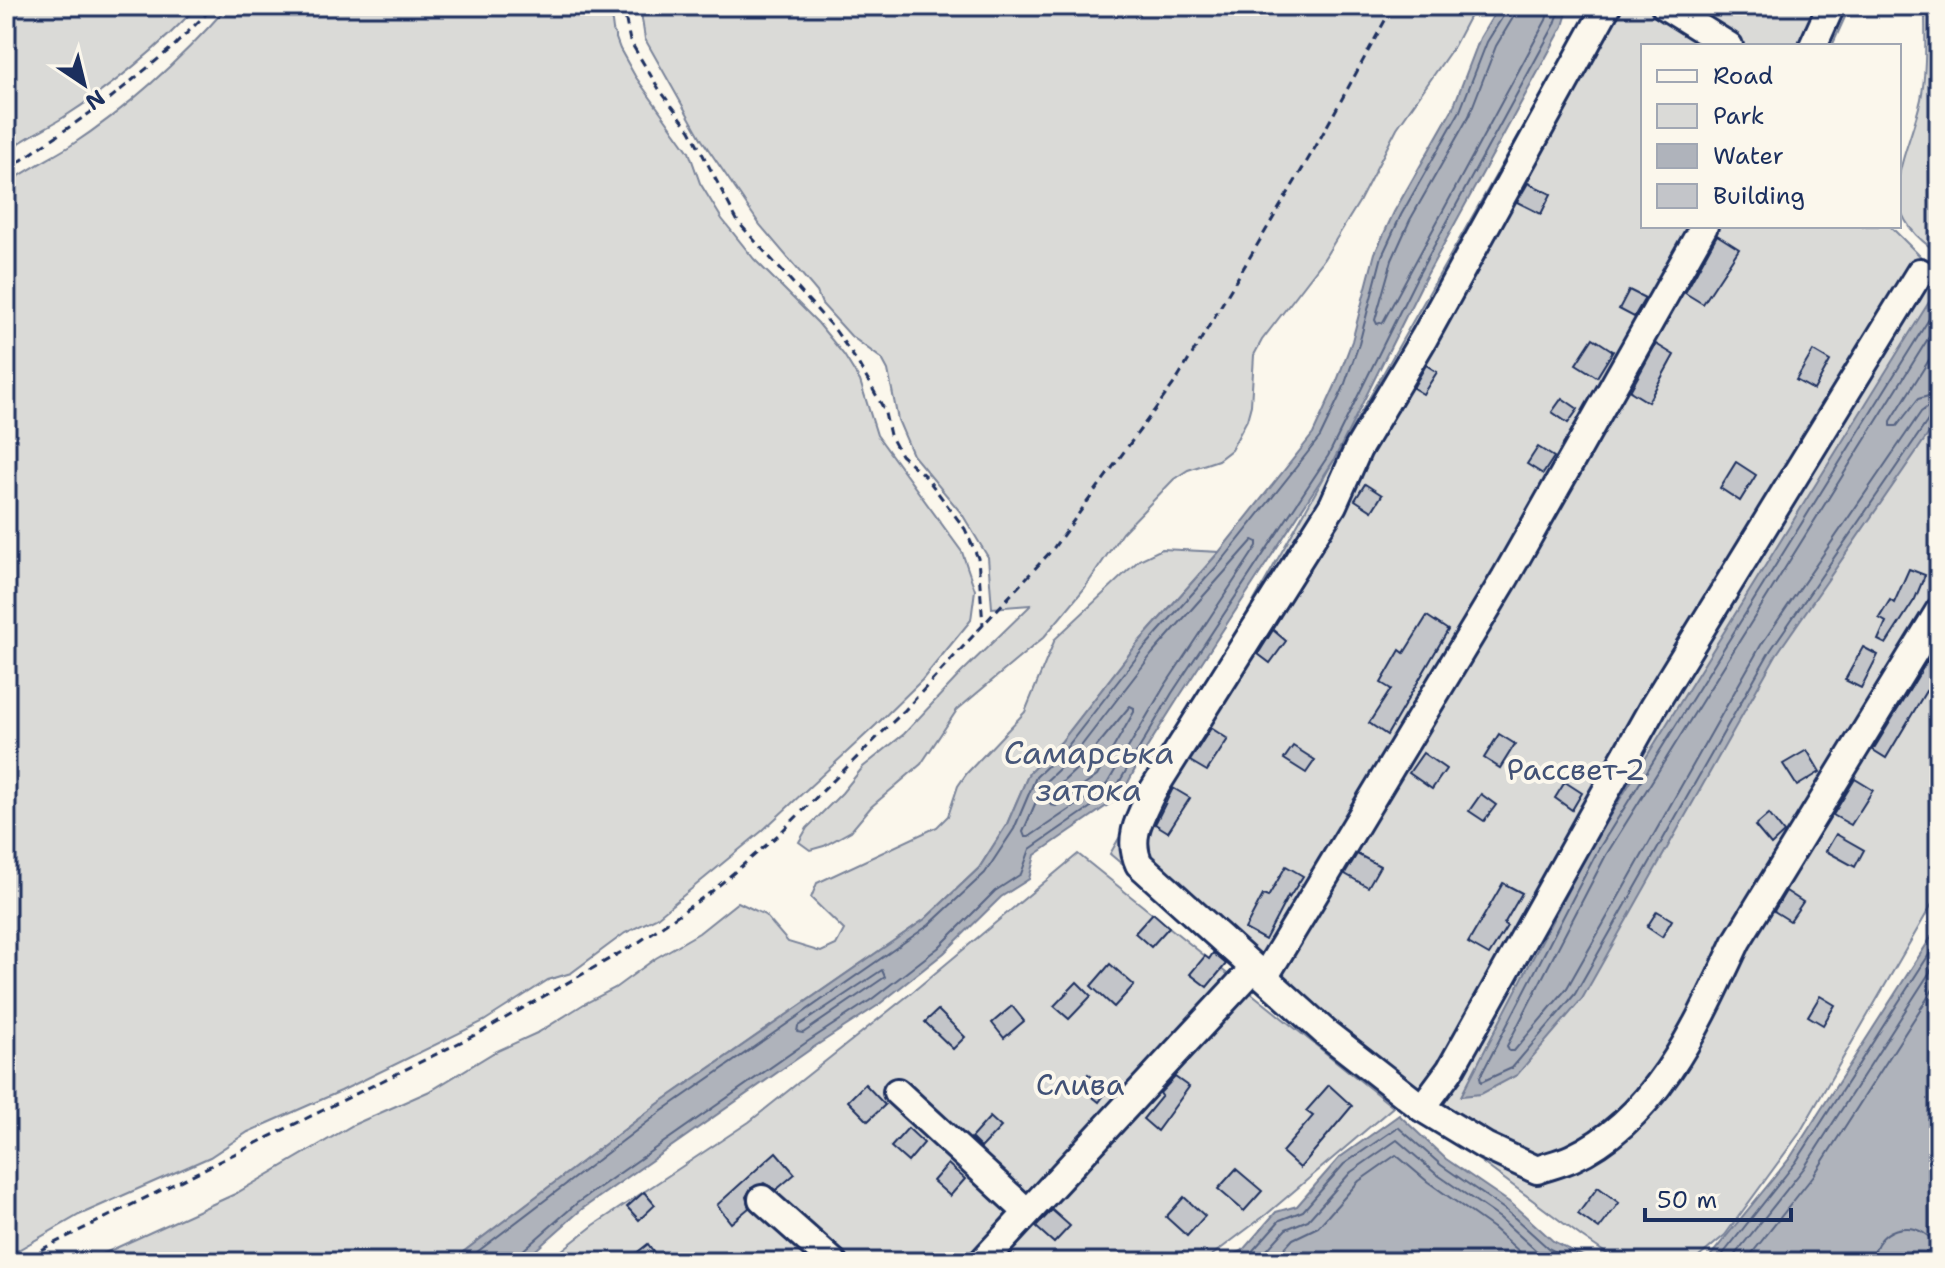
<svg xmlns="http://www.w3.org/2000/svg" width="1945" height="1268" font-family="'Shantell Sans',sans-serif">
  <style>
    .green { fill: #dadad7; stroke: #7a849a; stroke-width: 2 }
    .water { fill: #afb3bb; stroke: #747e96; stroke-width: 2 }
    .lines { fill: none; stroke-linecap: round; stroke-linejoin: round }
    .shore { stroke: #566483; stroke-width: 2 }
    .building { fill: #c3c5c9; stroke: #1b2f5e; stroke-width: 2 }
    .minor-casing { stroke: #1b2f5e; stroke-width: 32 }
    .path { stroke: #1b2f5e; stroke-width: 3; stroke-dasharray: 8 6; stroke-linecap: butt }
    .minor { stroke: #fbf7ec; stroke-width: 26 }
    .labels { text-anchor: middle; dominant-baseline: central; stroke-width: 8; stroke-linejoin: round; paint-order: stroke }
    .park-label { font-size: 30px; fill: #415176; stroke: #fbf7ec }
    .water-label { font-size: 32px; font-style: italic; fill: #47577a; stroke: #fbf7ec }
  </style>
  <rect width="100%" height="100%" fill="#fbf7ec"/>
  <filter id="ink" filterUnits="userSpaceOnUse"><feTurbulence type="fractalNoise" baseFrequency=".0125" numOctaves="2"/><feDisplacementMap in="SourceGraphic" scale="16" xChannelSelector="R" yChannelSelector="G"/><feConvolveMatrix kernelMatrix="1 2 1 2 8 2 1 2 1" color-interpolation-filters="sRGB"/></filter>
  <g filter="url(#ink)">
    <g class="green">
      <path d="M 6,6 L 197,6 C 160,47 111,87 64,117 C 44,130 24,137 6,153 Z"/>
      <path d="M 228,6 L 610,6 L 613,30 L 620,49 L 635,76 L 689,152 L 700,183 L 722,219 L 754,259 L 818,323 L 844,355 L 860,381 L 877,435 L 962,552 L 975,590 L 971,620 L 922,680 L 876,725 L 762,831 L 656,918 L 625,933 L 571,973 L 548,980 L 484,1021 L 341,1091 L 248,1132 L 210,1157 L 79,1215 L 6,1257 L 6,185 C 26,170 49,159 70,146 C 128,108 182,58 228,6 Z"/>
      <polygon points="640,6 1475,6 1454,46 1397,128 1359,202 1322,262 1262,340 1254,355 1251,405 1247,420 1231,450 1218,460 1188,470 1174,479 1122,533 1084,589 1044,637 957,710 921,764 871,807 851,831 824,846 810,850 799,842 807,828 842,793 863,767 904,734 961,673 1031,605 992,608 988,557 962,514 913,455 898,420 888,370 882,359 851,336 822,304 817,292 760,225 702,140 645,39"/>
      <polygon points="1592,6 1850,6 1832,46 1643,46 1643,226 1890,226 1939,275 1939,892 1799,1134 1725,1235 1693,1262 1619,1262 1582,1237 1428,1122 1110,854"/>
      <path d="M 1925,6 L 1939,6 L 1939,253 C 1868,208 1907,162 1921,99 C 1927,69 1925,36 1925,6 Z"/>
      <polygon points="1162,549 1219,552 1138,643 1061,742 1029,773 1007,824 979,868 925,919 658,1104 450,1262 85,1262 235,1194 353,1125 432,1090 493,1053 539,1032 584,1004 615,988 656,958 699,933 738,902 765,915 788,942 821,952 836,945 844,930 811,898 817,883 937,827 948,816 958,786 967,773 1025,712 1055,639 1139,560"/>
      <polygon points="1078,854 1393,1107 1267,1214 1203,1262 547,1262 594,1225 749,1122 910,994"/>
    </g>
    <g class="water">
      <polygon points="1499,6 1569,6 1563,26 1423,282 1334,460 1179,697 1143,754 1121,796 1035,855 1029,879 1001,897 944,953 877,1006 811,1049 582,1209 528,1257 520,1262 450,1262 658,1104 925,919 979,868 1007,824 1029,773 1061,742 1138,643 1219,552 1313,434 1335,386 1352,341 1375,253 1394,212 1453,108 1480,38"/>
      <polygon points="1934,294 1939,295 1939,417 1936,423 1776,655 1582,999 1517,1075 1481,1094 1461,1096 1591,846"/>
      <polygon points="1939,925 1939,1262 1914,1262 1907,1257 1896,1262 1715,1262 1711,1255 1790,1158"/>
      <polygon points="1399,1115 1446,1159 1512,1204 1553,1241 1594,1262 1219,1262 1242,1251 1276,1212 1297,1206 1339,1158"/>
    </g>
    <g class="lines">
      <g class="shore">
        <polyline points="1516,6 1514,16 1496,46 1469,116 1410,220 1392,260 1375,320 1377,324 1383,322 1546,20 1550,6"/>
        <polyline points="1939,303 1598,850 1480,1077 1481,1082 1512,1068 1575,994 1770,651 1929,419 1939,415"/>
        <polyline points="1939,321 1606,855 1507,1046 1509,1051 1514,1051 1567,988 1761,645 1921,412 1929,406 1939,405"/>
        <polyline points="1939,344 1891,421 1891,426 1897,426 1918,399 1939,393"/>
        <polygon points="1253,540 1257,542 1257,546 1164,687 1107,784 1029,837 1025,837 1023,832 1044,783 1075,754 1152,654"/>
        <polygon points="1130,706 1134,708 1134,712 1097,776 1056,806 1051,805 1049,801 1054,790 1083,763"/>
        <polygon points="882,970 885,977 803,1033 797,1032 798,1026"/>
        <polyline points="464,1262 662,1111 929,925 985,873 1014,829 1036,777 1067,747 1144,648 1225,557 1320,437 1343,389 1359,344 1382,256 1401,215 1460,111 1487,42 1505,13 1506,6"/>
        <polyline points="517,1262 520,1253 577,1203 807,1042 872,999 938,948 995,891 1021,874 1030,849 1114,791 1172,693 1328,456 1416,279 1555,24 1561,6"/>
        <polyline points="1237,1262 1248,1256 1280,1220 1303,1211 1344,1164 1398,1127 1441,1165 1507,1211 1548,1248 1576,1262"/>
        <polyline points="1256,1262 1286,1229 1308,1220 1351,1172 1397,1140 1435,1173 1500,1218 1541,1255 1554,1262"/>
        <polyline points="1272,1262 1293,1239 1318,1227 1359,1181 1396,1155 1428,1182 1493,1228 1531,1262"/>
        <polyline points="1722,1262 1723,1254 1796,1162 1939,939"/>
        <polyline points="1732,1262 1733,1257 1804,1168 1939,958"/>
        <polyline points="1745,1262 1814,1175 1939,980"/>
        <path d="M 1873,1262 C 1874,1222 1926,1215 1939,1253"/>
      </g>
    </g>
    <g class="building">
      <polygon points="1528,183 1551,194 1541,214 1517,202"/>
      <polygon points="1717,235 1739,249 1703,304 1685,293"/>
      <polygon points="1629,290 1645,298 1634,317 1619,309"/>
      <polygon points="1593,338 1613,351 1597,377 1576,364"/>
      <polygon points="1656,344 1674,355 1648,402 1630,391"/>
      <polygon points="1813,351 1830,361 1814,390 1796,380"/>
      <polygon points="1426,365 1437,372 1423,394 1413,388"/>
      <polygon points="1562,398 1578,409 1568,423 1552,412"/>
      <polygon points="1538,447 1554,457 1543,474 1527,464"/>
      <polygon points="1736,462 1756,475 1740,501 1720,488"/>
      <polygon points="1365,484 1382,495 1372,511 1355,500"/>
      <polygon points="1909,569 1925,575 1915,599 1886,644 1878,640 1886,622 1879,618 1890,600 1894,603"/>
      <polygon points="1427,616 1448,630 1387,735 1369,723 1391,689 1381,683 1400,650 1404,653"/>
      <polygon points="1273,630 1286,641 1270,663 1258,654"/>
      <polygon points="1863,647 1878,655 1861,688 1845,680"/>
      <polygon points="1935,648 1939,650 1939,678 1929,693 1926,691 1886,758 1873,750"/>
      <polygon points="1211,728 1228,739 1207,771 1190,761"/>
      <polygon points="1499,734 1515,744 1500,768 1484,758"/>
      <polygon points="1293,746 1315,760 1306,773 1284,759"/>
      <polygon points="1807,750 1820,772 1797,786 1783,764"/>
      <polygon points="1423,753 1446,769 1432,789 1409,773"/>
      <polygon points="1855,779 1873,790 1851,825 1833,815"/>
      <polygon points="1565,782 1582,793 1572,810 1555,798"/>
      <polygon points="1173,788 1190,798 1168,832 1155,824"/>
      <polygon points="1481,794 1496,805 1484,821 1469,811"/>
      <polygon points="1769,814 1784,833 1771,845 1755,826"/>
      <polygon points="1836,834 1864,850 1855,867 1826,851"/>
      <polygon points="1357,854 1380,866 1368,887 1345,874"/>
      <polygon points="1286,866 1303,876 1289,898 1288,896 1265,940 1245,929 1263,895 1268,897"/>
      <polygon points="1503,883 1522,893 1504,924 1507,926 1489,955 1468,943"/>
      <polygon points="1786,891 1803,902 1790,921 1774,911"/>
      <polygon points="1657,911 1672,920 1662,937 1647,927"/>
      <polygon points="1153,913 1169,927 1151,947 1135,933"/>
      <polygon points="1213,953 1226,964 1207,987 1190,974 1205,956 1209,959"/>
      <polygon points="1110,964 1134,985 1114,1007 1091,986"/>
      <polygon points="1077,982 1091,996 1069,1019 1054,1006"/>
      <polygon points="1820,996 1835,1005 1823,1025 1808,1016"/>
      <polygon points="1012,1006 1024,1021 1004,1038 992,1023"/>
      <polygon points="938,1010 965,1037 953,1049 925,1022"/>
      <polygon points="1088,1074 1108,1090 1099,1102 1079,1086"/>
      <polygon points="1175,1077 1189,1087 1157,1131 1143,1119 1162,1096 1160,1093"/>
      <polygon points="865,1084 885,1105 868,1121 848,1101"/>
      <polygon points="1329,1085 1352,1106 1300,1168 1282,1152 1313,1116 1306,1111"/>
      <polygon points="990,1117 1001,1127 981,1148 971,1138"/>
      <polygon points="908,1128 924,1143 908,1162 891,1147"/>
      <polygon points="776,1152 795,1174 776,1190 764,1183 751,1188 746,1197 749,1208 731,1223 717,1205"/>
      <polygon points="948,1164 965,1179 950,1196 933,1181"/>
      <polygon points="1236,1169 1262,1191 1244,1211 1218,1189"/>
      <polygon points="1598,1187 1619,1203 1599,1229 1578,1214"/>
      <polygon points="644,1192 655,1205 639,1220 627,1207"/>
      <polygon points="1184,1197 1205,1216 1187,1236 1166,1217"/>
      <polygon points="1052,1210 1070,1226 1054,1243 1036,1227"/>
      <polygon points="648,1244 661,1262 625,1262"/>
    </g>
    <g class="lines">
      <g class="minor-casing">
        <g id="minor">
          <path d="M 1607,6 L 1424,338 L 1358,449 L 1333,505 L 1152,792 C 1140,817 1127,838 1139,864 L 1326,1033 L 1422,1108 L 1485,1146 L 1537,1170 C 1548,1166 1561,1163 1572,1158 C 1658,1118 1699,1022 1737,941 L 1939,611"/>
          <polyline points="1665,6 1729,46"/>
          <polyline points="1813,46 1831,6"/>
          <polyline points="1265,976 1505,578 1704,226"/>
          <polyline points="897,1092 1026,1211"/>
          <polyline points="1422,1108 1450,1070 1653,707 1920,272"/>
          <polyline points="762,1199 833,1262"/>
          <polyline points="982,1262 1254,968"/>
        </g>
      </g>
      <g class="path">
        <polyline points="623,6 630,41 659,89 690,130 738,222 835,330 858,363 884,409 890,435 901,455 926,477 965,529 978,558 983,625"/>
        <polyline points="6,171 107,101 174,46 214,6"/>
        <polyline points="16,1262 481,1032 639,942 711,892 777,836 905,710 1052,550 1178,378 1316,146 1393,6"/>
      </g>
      <use href="#minor" class="minor"/>
    </g>
  </g>
  <g class="labels">
    <g class="park-label">
      <text x="1576" y="769">Рассвет-2</text>
      <text x="1080" y="1084">Слива</text>
    </g>
    <g class="water-label">
      <text x="1089" y="752">Самарська<tspan x="1089" dy="37">затока</tspan></text>
    </g>
  </g>
  <rect width="1945" height="1268" fill="none" stroke="#fbf7ec" stroke-width="32"/>
  <rect x="16" y="16" width="1913" height="1236" fill="none" stroke="#1b2f5e" stroke-width="3" filter="url(#ink)"/>
  <rect x="1641" y="44" width="260" height="184" fill="#fbf7ec" stroke="#a1a7b3" stroke-width="2"/>
  <rect x="1657" y="70" width="40" height="12" fill="#fbf7ec" stroke="#a1a7b3" stroke-width="2"/>
  <text x="1713" y="84" font-size="24" fill="#1b2f5e">Road</text>
  <rect x="1657" y="104" width="40" height="24" fill="#dadad7" stroke="#a1a7b3" stroke-width="2"/>
  <text x="1713" y="124" font-size="24" fill="#1b2f5e">Park</text>
  <rect x="1657" y="144" width="40" height="24" fill="#afb3bb" stroke="#a1a7b3" stroke-width="2"/>
  <text x="1713" y="164" font-size="24" fill="#1b2f5e">Water</text>
  <rect x="1657" y="184" width="40" height="24" fill="#c3c5c9" stroke="#a1a7b3" stroke-width="2"/>
  <text x="1713" y="204" font-size="24" fill="#1b2f5e">Building</text>
  <g transform="translate(84 84) rotate(145)" stroke="#fbf7ec" stroke-width="6" paint-order="stroke">
  <path d="M0-6L14 30L0 20L-14 30Z" fill="#1b2f5e"/>
  <text y="-12" font-size="22" font-weight="bold" text-anchor="middle" fill="#1b2f5e">N</text>
  </g>
  <path d="M1645 1208v12h146v-12" fill="none" stroke="#1b2f5e" stroke-width="4"/>
  <text x="1657" y="1208" font-size="24" fill="#1b2f5e" stroke="#fbf7ec" stroke-width="6" paint-order="stroke">50 m</text>
</svg>
